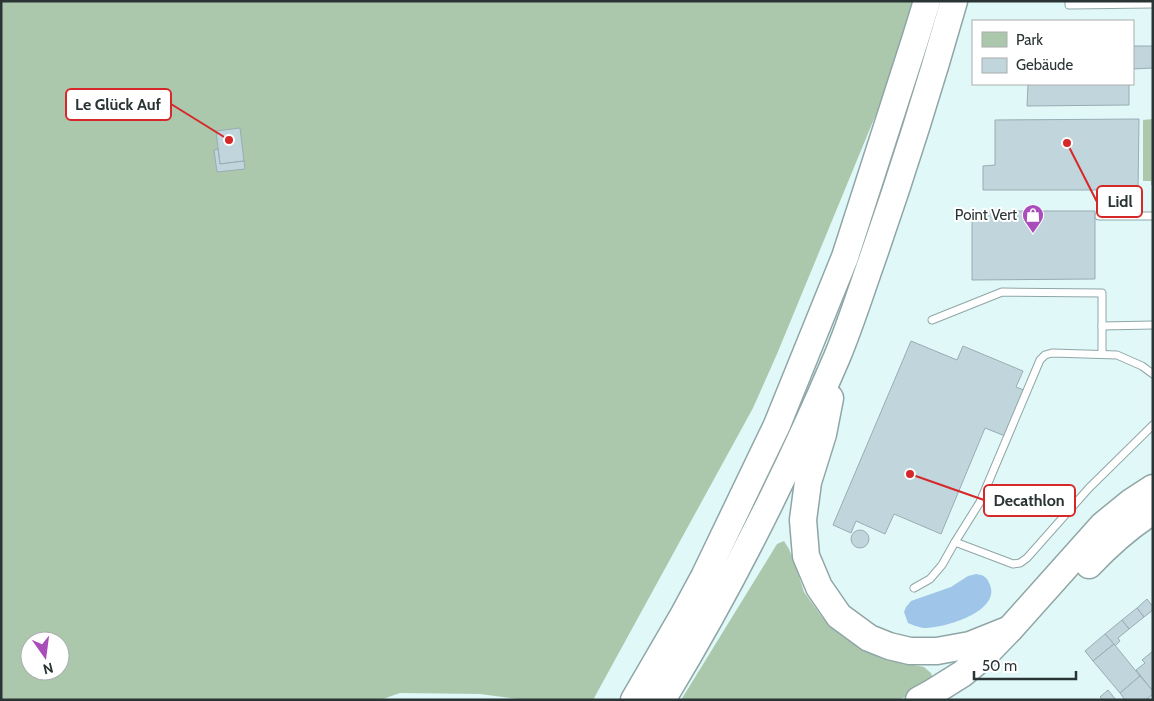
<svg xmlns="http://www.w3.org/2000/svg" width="1154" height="701" font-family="Cabin,sans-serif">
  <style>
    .green { fill: #abc8ad; fill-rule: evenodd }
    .water { fill: #9fc6e9 }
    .building { fill: #c0d5dc; stroke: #98acb3 }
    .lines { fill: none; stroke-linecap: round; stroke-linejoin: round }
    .service-casing { stroke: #90a6a6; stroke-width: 9 }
    .motorway-casing { stroke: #90a6a6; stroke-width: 29 }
    .service { stroke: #fff; stroke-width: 7 }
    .motorway { stroke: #fff; stroke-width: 26 }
    .labels { text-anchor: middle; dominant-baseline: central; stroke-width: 4; stroke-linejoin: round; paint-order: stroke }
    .poi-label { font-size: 15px; fill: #2b3434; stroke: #fff; text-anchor: end }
    .leader { fill: none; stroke: #d62828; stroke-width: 2 }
    .callout-dot { fill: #d62828; stroke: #fff; stroke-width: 2 }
    .callout { fill: #fff; stroke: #d62828; stroke-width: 2 }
    .callout-label { font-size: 16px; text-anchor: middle; font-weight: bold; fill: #2b3434 }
  </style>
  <rect width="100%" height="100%" fill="#e1f8f8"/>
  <g class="green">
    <path d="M 1,1 L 918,1 L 907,39 L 777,354 L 753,408 L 593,700 L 526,700 L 480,694 L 400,693 L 380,700 L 1,700 ZM 30,641 L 60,641 L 60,671 L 30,671 Z"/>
    <polygon points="1153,119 1153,185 1151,185 1151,181 1143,181 1143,120"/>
    <polygon points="784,541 789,549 796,567 804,592 822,617 845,638 882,659 924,667 931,673 933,680 927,686 899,700 681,700 777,544"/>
  </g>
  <path class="water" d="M 976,574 C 984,575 987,577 990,585 C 1001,612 942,629 923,628 C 918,627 913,625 908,623 L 904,612 L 906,607 L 911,601 L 951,587 L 968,576 Z"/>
  <g class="building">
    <polygon points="1133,46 1153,46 1153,68 1133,69"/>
    <polygon points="1028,84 1129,84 1129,105 1027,106"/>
    <polygon points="1139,119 1138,190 983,190 983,166 995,165 995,120"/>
    <polygon points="240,128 244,161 220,164 216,131"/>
    <polygon points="218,149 220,164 244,161 245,169 217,172 214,150"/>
    <polygon points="972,211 1095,211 1095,279 972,280"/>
    <polygon points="911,341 957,360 963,346 1023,371 1016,387 1024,390 1005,436 985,428 941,534 894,514 885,534 856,521 851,533 833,525"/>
    <circle cx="860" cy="539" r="9"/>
    <polygon points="1147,599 1153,607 1153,610 1144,617 1137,608"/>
    <polygon points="1137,608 1144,617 1129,629 1122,620"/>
    <polygon points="1122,620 1129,629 1118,638 1120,641 1115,646 1105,634"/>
    <polygon points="1105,634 1114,644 1093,661 1085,651"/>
    <polygon points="1114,644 1140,676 1120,693 1093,661"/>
    <polygon points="1153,651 1153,690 1152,690 1136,670 1145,663 1142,660"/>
    <polygon points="1140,676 1153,691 1153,694 1146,700 1125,700 1120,693"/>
    <polygon points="1108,690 1116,700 1103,700 1100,697"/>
  </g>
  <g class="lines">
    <g class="service-casing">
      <g id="service">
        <polyline points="1069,1 1069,5 1153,4"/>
        <polyline points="1099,216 1153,216"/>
        <polyline points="932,320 1002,292 1102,293 1102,354"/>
        <polyline points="1102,326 1153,325"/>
        <polyline points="955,542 980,502 1040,360 1045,355 1052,353 1117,355 1142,366 1153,374"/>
        <polyline points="914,588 930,579 942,565 955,542 1013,564 1020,563 1027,558 1089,488 1153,425"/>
      </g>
    </g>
    <g class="motorway-casing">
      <g id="motorway">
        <polyline points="830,398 823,434 808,482 803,520 806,556 819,587 839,616 869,638 889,646 910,651 937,651 970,645 1010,629"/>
        <path d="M 1089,565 C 1108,545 1129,526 1153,511"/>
        <polyline points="634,700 684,614 704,577 777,425 845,257 915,40 927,1"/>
        <path d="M 662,700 C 729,590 787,474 837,357 C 850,326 860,294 871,263 C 901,177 929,89 954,1"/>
        <polyline points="919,700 930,694 962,674 984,656 1010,629 1103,525 1130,503 1153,488"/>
      </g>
    </g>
    <use href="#service" class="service"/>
    <use href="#motorway" class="motorway"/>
  </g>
  <defs>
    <g id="shop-pin" transform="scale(1.125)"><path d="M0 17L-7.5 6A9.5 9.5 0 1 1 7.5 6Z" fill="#a84db9" stroke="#fff"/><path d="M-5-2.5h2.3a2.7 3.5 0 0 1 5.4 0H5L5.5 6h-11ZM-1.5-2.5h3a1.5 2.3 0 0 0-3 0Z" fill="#fff"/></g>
  </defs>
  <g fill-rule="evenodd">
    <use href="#shop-pin" x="1033" y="215"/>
  </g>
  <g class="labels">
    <g class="poi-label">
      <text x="1017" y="215">Point Vert</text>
    </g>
  </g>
  <path class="leader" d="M229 140L171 104M1067 143L1097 202M910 474L984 500"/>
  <g class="callout-dot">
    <circle cx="229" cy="140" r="5"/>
    <circle cx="1067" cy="143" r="5"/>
    <circle cx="910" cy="474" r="5"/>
  </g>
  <g class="callout">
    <rect x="66" y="89" width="105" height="31" rx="5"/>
    <rect x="1097" y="186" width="45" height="31" rx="5"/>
    <rect x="984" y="485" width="91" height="31" rx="5"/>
  </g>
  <g class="callout-label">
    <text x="118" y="110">Le Glück Auf</text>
    <text x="1120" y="207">Lidl</text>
    <text x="1029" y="506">Decathlon</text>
  </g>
  <rect width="1154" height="701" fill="none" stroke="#2b3434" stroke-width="5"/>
  <rect x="972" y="20" width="162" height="65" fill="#ffffff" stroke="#aaaeae"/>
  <rect x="982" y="32" width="25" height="15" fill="#abc8ad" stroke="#aaaeae"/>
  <text x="1016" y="45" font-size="15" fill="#2b3434">Park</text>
  <rect x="982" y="58" width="25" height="15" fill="#c0d5dc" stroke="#aaaeae"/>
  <text x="1016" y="70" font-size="15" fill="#2b3434">Gebäude</text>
  <g transform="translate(45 656) rotate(166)"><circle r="24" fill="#ffffff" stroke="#aaaeae"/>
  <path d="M0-4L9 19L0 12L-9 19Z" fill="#a84db9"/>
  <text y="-8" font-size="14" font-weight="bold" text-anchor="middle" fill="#2b3434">N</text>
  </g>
  <path d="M974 671v8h102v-8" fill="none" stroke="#2b3434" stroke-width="2.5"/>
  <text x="982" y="671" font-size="15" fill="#2b3434" stroke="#ffffff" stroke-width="4" paint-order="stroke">50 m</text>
</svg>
